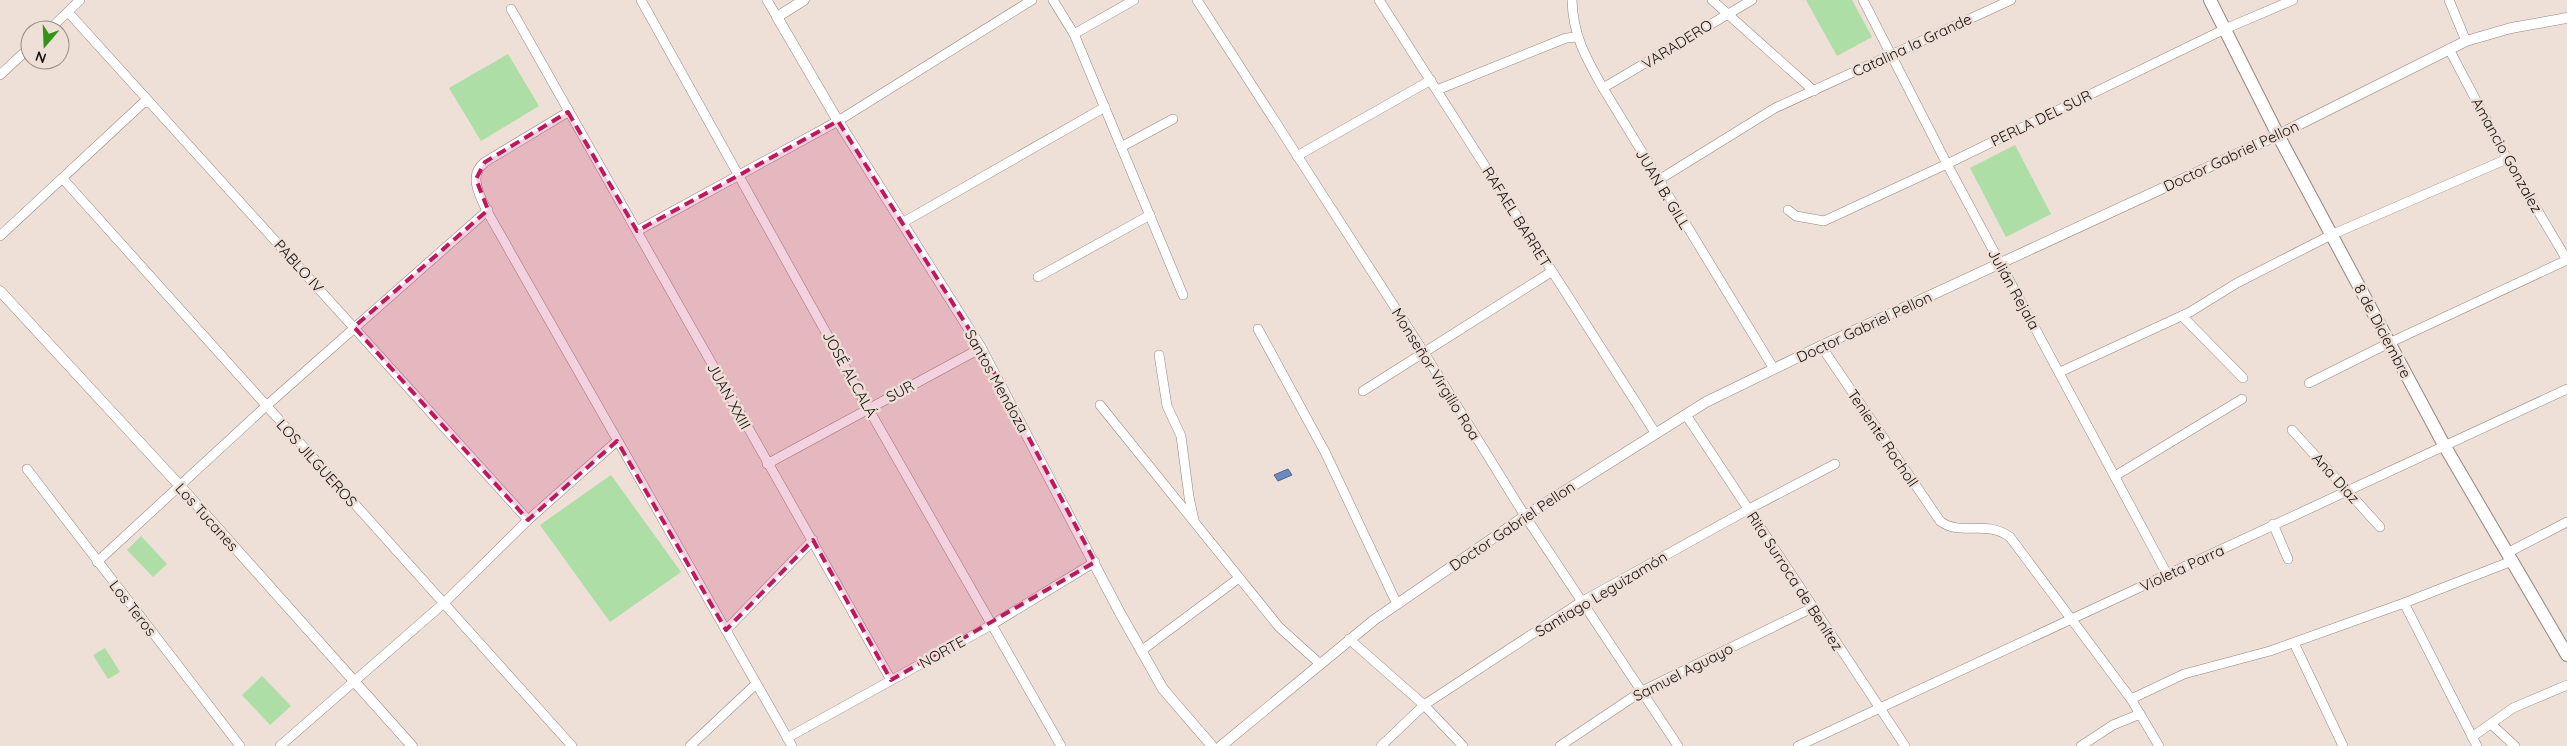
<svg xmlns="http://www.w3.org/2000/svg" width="2567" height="746" font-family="Quicksand,sans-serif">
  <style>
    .green { fill: #acdea5 }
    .water { fill: #6a8ac6; stroke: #50658e }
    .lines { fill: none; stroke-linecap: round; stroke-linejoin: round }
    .minor-casing { stroke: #94877f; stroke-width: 10 }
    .tertiary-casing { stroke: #94877f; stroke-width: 11 }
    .secondary-casing { stroke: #94877f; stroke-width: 14 }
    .minor { stroke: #fff; stroke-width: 9 }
    .tertiary { stroke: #fff; stroke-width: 10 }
    .secondary { stroke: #fff; stroke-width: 12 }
    .marked { fill: #c2185b; fill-opacity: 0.2; stroke: #c2185b; stroke-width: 4; stroke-dasharray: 10 6; stroke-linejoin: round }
    .labels { text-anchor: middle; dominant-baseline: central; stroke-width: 5; stroke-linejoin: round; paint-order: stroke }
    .street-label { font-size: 15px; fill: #140f0d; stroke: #eedfd7 }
  </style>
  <rect width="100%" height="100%" fill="#eedfd7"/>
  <g class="green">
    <polygon points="1806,0 1852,0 1872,37 1837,56"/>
    <polygon points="508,54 539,106 481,141 449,88"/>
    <polygon points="2015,145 2051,214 2006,237 1970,168"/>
    <polygon points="611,475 681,572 610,622 540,525"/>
    <polygon points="141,536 167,564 153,577 127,550"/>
    <polygon points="105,648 120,672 108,679 93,655"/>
    <polygon points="262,676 291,706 270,725 242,695"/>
  </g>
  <polygon class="water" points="1288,469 1292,475 1278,481 1274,475"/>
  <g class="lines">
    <g class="minor-casing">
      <g id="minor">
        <polyline points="641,0 868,408 1061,746"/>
        <polyline points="767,0 777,17"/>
        <polyline points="1053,0 1074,34 1183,295"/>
        <polyline points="1197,0 1423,351 1525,516 1678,746"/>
        <polyline points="1379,0 1656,434"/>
        <path d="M 1572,0 C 1573,36 1586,58 1603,88 L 1774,369"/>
        <polyline points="1712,0 1814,91"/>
        <polyline points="1863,0 1947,164 2168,576"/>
        <polyline points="2449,0 2466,41"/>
        <polyline points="511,9 891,680"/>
        <polyline points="68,12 528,520"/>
        <polyline points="49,30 80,0"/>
        <polyline points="1074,34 1134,0"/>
        <polyline points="2449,49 2507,159 2567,260"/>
        <polyline points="0,75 30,47"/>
        <polyline points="1603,88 1752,0"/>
        <polyline points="1437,90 1566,38 1578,37"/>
        <path d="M 568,112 L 485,162 C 480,166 476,172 476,179 C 476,198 500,232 509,250 L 792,746"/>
        <polyline points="1121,147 1173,119"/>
        <polyline points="1297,156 1431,80"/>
        <polyline points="63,179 572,746"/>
        <polyline points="1657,181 1775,108 2011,0"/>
        <polyline points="1788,210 1796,216 1824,221 1947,164 2225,29 2293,0"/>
        <polyline points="902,223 1105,107"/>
        <polyline points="637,231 838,121 1032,0"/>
        <polyline points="0,236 143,103 148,102"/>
        <polyline points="1038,277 1150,215"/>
        <polyline points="2182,316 2243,378"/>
        <polyline points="1258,329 1325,452 1397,604"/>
        <path d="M 1821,346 L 1940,521 C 1961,537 1985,519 2010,537 L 2131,699 L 2159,746"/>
        <polyline points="1159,355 1167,406 1181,436 1189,497 1194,520"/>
        <polyline points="2060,372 2190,312 2237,283 2331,235 2507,159"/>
        <polyline points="2309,383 2389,343 2567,260"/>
        <polyline points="1363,391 1551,272"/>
        <polyline points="1100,405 1279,627 1319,663"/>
        <polyline points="1686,415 1905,746"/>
        <polyline points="2292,430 2380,527"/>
        <polyline points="767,464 981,348"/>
        <polyline points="27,469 240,746"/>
        <polyline points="2115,476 2242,399"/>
        <polyline points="2273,524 2288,559"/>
        <polyline points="2507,553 2567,522"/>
        <polyline points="97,562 265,407 488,210"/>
        <polyline points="2404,603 2477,746"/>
        <polyline points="726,630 813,540"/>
        <polyline points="1349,639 1424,705 1463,746"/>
        <polyline points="2294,643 2343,746"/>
        <polyline points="1141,651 1239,578"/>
        <polyline points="2131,699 2184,674 2270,651 2404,603 2512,561"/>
        <polyline points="2491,724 2515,746"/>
        <polyline points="2472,737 2513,708 2567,685"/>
        <polyline points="787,738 993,624 1095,562"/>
        <polyline points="280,746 444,603 528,520 617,441"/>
        <polyline points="690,746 756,684"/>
        <polyline points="1381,746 1424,705 1581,602 1749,509 1835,464"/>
        <polyline points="1560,746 1642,691 1812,608"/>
        <polyline points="1798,746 2567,389"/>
        <polyline points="2081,746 2113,725 2140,714"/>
      </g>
    </g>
    <g class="tertiary-casing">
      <g id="tertiary">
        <polyline points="804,0 777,17 838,121 981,348 1120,613 1163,689 1212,746"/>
        <polyline points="0,291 180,486 412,746"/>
        <polyline points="1221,746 1374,620 1525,516 1706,402 1821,346 2278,135 2466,41 2511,28 2567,18"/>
      </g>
    </g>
    <g class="secondary-casing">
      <polyline id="secondary" points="2210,0 2278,135 2444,445 2567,655"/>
    </g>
    <use href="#minor" class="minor"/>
    <use href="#tertiary" class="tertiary"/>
    <use href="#secondary" class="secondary"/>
  </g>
  <path class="marked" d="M 568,112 L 637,231 L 838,121 L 981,348 L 1095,562 L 891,680 L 813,540 L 726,630 L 617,441 L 528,520 L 354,327 L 488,210 L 476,179 L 485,162 Z"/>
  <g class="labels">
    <g class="street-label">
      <text transform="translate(1677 44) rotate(-32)">VARADERO</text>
      <text transform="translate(1912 45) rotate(-25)">Catalina la Grande</text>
      <text transform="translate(2041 118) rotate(-26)">PERLA DEL SUR</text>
      <text transform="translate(2507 155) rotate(61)">Amancio Gonzalez</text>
      <text transform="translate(2231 156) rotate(-25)">Doctor Gabriel Pellon</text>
      <text transform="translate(1663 189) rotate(59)">JUAN B. GILL</text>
      <text transform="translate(1517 217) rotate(58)">RAFAEL BARRET</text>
      <text transform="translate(299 266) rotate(48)">PABLO IV</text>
      <text transform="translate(2014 289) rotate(61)">Julián Rejala</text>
      <text transform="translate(1864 327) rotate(-25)">Doctor Gabriel Pellon</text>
      <text transform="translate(2383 331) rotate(62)">8 de Diciembre</text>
      <text transform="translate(850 374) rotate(61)">JOSÉ ALCALÁ</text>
      <text transform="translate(1436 374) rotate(58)">Monseñor Virgilio Roa</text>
      <text transform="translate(997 381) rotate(61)">Santos Mendoza</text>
      <text transform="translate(900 391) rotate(-28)">SUR</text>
      <text transform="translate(729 396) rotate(61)">JUAN XXIII</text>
      <text transform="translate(1883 438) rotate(56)">Teniente Rocholl</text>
      <text transform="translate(317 463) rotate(48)">LOS JILGUEROS</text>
      <text transform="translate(2336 478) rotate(48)">Ana Diaz</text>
      <text transform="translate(207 517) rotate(48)">Los Tucanes</text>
      <text transform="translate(1512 526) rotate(-34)">Doctor Gabriel Pellon</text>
      <text transform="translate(2182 568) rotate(-25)">Violeta Parra</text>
      <text transform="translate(1795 581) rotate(57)">Rita Surroca de Benítez</text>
      <text transform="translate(1601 594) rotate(-31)">Santiago Leguizamón</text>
      <text transform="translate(133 608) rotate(52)">Los Teros</text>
      <text transform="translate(942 652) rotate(-29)">NORTE</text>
      <text transform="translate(1683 672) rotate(-27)">Samuel Aguayo</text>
    </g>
  </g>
  <g transform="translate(45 45) rotate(199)"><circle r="24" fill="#eedfd7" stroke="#978c86"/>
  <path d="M0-4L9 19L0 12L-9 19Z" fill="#319417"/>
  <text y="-8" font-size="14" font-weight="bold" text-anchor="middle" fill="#140f0d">N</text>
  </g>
</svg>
